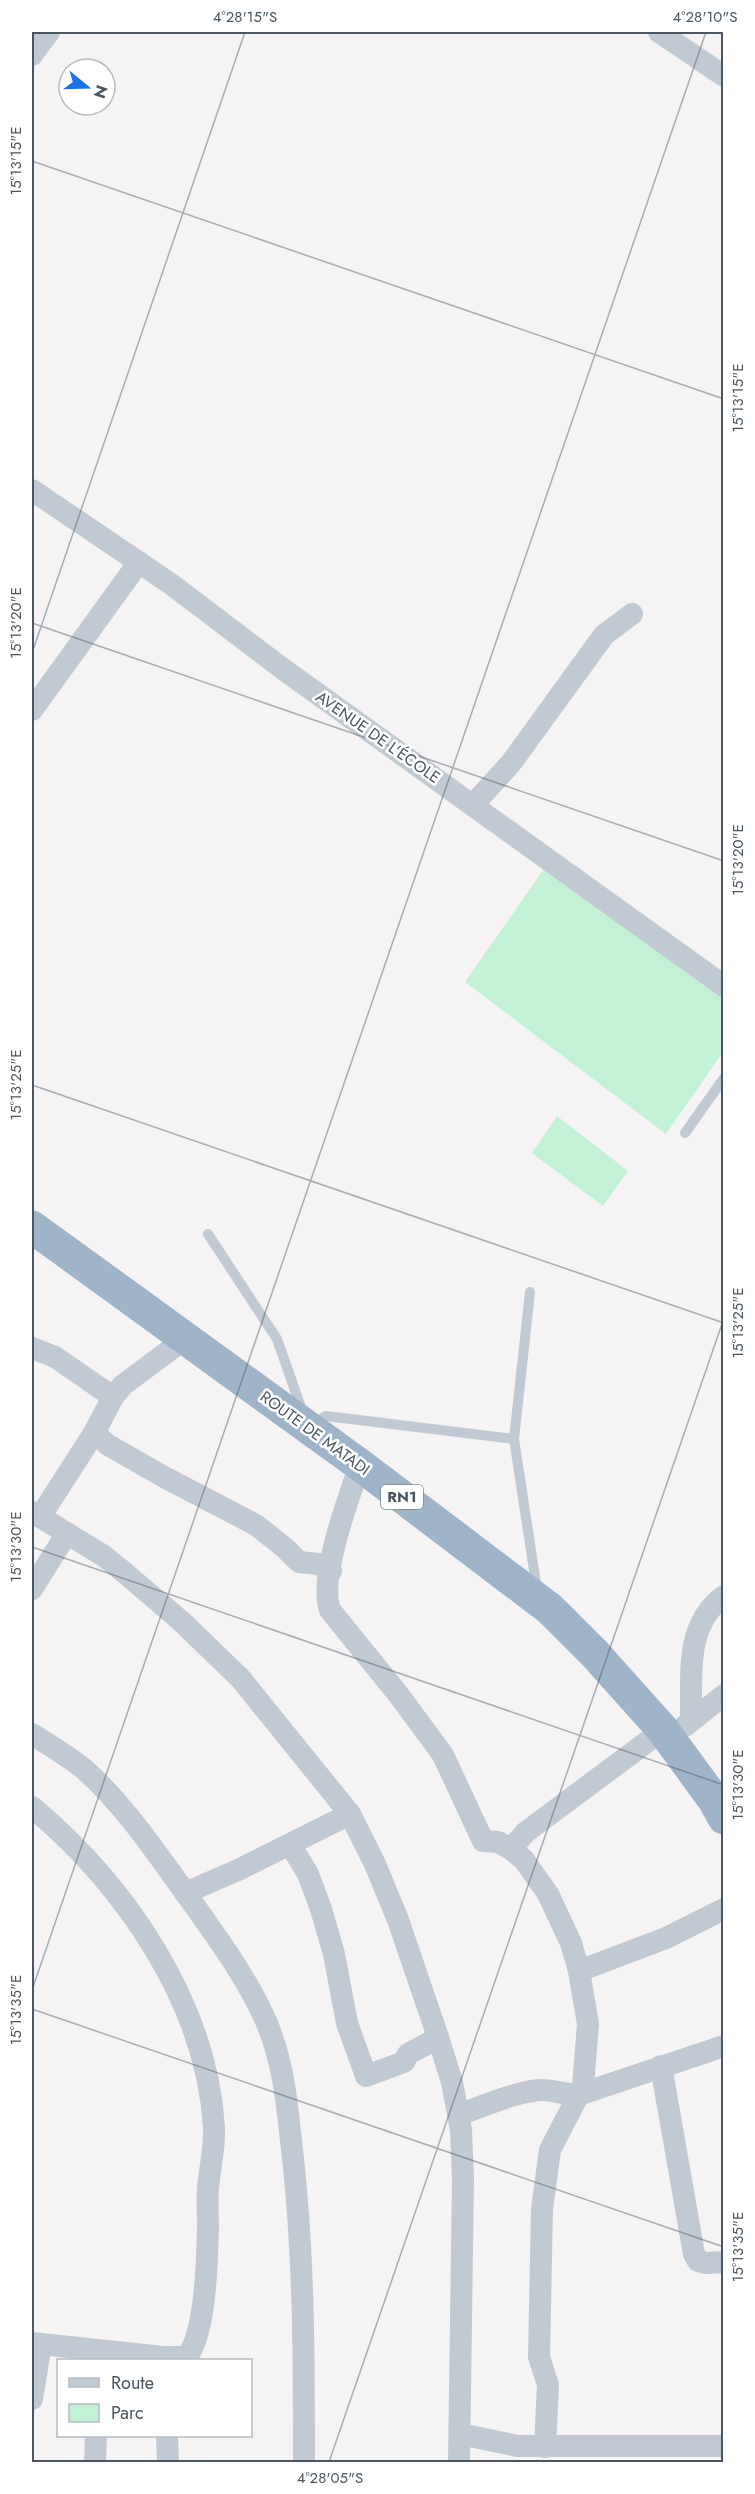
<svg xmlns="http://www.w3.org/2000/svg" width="755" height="2494" font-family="Jost,sans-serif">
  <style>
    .green { fill: #c3f1d5 }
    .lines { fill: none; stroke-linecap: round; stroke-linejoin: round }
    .service { stroke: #c1cad2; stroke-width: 10 }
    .minor { stroke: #c1cad2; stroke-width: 22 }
    .trunk { stroke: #9fb4c9; stroke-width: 33 }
    .ticks { fill: none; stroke: #4a5661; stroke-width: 1.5; stroke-opacity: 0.45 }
    .labels { text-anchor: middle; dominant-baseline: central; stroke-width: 5; stroke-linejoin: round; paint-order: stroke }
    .shield { fill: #fff; stroke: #808990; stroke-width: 1.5 }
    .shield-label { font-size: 15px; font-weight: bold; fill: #4a5661 }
    .street-label { font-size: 16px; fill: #4a5661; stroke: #fff }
    .neatline { fill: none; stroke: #4a5661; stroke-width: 2 }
    .ticks-label { font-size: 15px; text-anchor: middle; fill: #4a5661 }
  </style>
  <rect width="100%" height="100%" fill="#f5f3f3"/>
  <g class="green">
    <polygon points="546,866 723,994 723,1052 666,1134 465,982"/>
    <polygon points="557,1116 628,1171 603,1206 532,1153"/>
  </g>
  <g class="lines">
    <g class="service">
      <polyline points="685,1133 724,1078"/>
      <polyline points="208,1234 277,1339 303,1413"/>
      <polyline points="311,1425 326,1416 514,1439 530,1292"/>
      <polyline points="514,1439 537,1590"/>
    </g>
    <g class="minor">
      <polyline points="659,32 724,76"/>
      <polyline points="32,55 49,32"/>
      <polyline points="32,490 171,584 283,669 724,986"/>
      <polyline points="32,710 139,562"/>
      <polyline points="473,805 511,763 604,635 632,614"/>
      <polyline points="186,1338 123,1385 113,1397 94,1433 108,1445 166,1478 256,1525 285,1548 299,1562 318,1564 331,1571"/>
      <polyline points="32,1348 55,1357 113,1397"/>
      <path d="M 360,1465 C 349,1497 318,1579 330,1610 L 398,1694 L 443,1755 L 483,1841 L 498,1842 L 511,1849 L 524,1860 L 548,1894 L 571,1943 L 579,1971 L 588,2024 L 583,2086 L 550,2150 L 542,2209 L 539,2357 L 548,2385 L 545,2447"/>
      <polyline points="32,1512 104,1556 125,1573 181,1621 240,1678 350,1814 375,1864 398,1920 437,2034 452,2082 461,2130 463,2179 459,2462"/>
      <polyline points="40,1517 94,1433"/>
      <polyline points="32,1589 67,1533"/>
      <path d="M 691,1720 C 692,1677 684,1625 724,1596"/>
      <polyline points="685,1726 724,1695"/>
      <path d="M 32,1734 C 49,1745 68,1756 84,1769 C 121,1802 151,1845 179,1884 C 210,1928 248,1977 268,2026 C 283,2063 287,2102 291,2141 C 304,2248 304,2355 304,2462"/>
      <path d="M 32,1807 C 125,1885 207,2003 214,2128 C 215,2147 210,2167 208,2187 C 207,2200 208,2214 208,2228 C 207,2260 206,2332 187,2357 L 163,2357 L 32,2343"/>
      <polyline points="290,1844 308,1874 321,1909 334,1954 347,2023 366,2076 404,2062 408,2054 438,2038"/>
      <polyline points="511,1849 526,1832 663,1730"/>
      <polyline points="185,1893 238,1870 350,1814"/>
      <polyline points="579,1971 666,1938 724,1909"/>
      <polyline points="661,2066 694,2254 698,2261 706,2263 724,2262"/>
      <path d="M 458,2115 C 484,2106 512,2093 539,2090 C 553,2089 566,2096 581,2094 L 724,2046"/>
      <polyline points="32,2399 41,2344"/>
      <polyline points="460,2434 518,2446 724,2446"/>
      <polyline points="167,2436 168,2462"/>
      <polyline points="95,2462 96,2436"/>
    </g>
    <polyline class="trunk" points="32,1227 360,1465 550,1609 595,1654 663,1730 714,1800 724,1818"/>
  </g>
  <path class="ticks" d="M 32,161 L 724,399M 32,623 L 724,861M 32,653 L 245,32M 32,1085 L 724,1323M 32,1547 L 724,1785M 32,1990 L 706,32M 32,2009 L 724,2247M 329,2462 L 724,1318"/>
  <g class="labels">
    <rect class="shield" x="381" y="1485" width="42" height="24" rx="4.5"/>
    <g class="shield-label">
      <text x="402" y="1497">RN1</text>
    </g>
    <g class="street-label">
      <text transform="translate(378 737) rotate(35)">AVENUE DE L'ÉCOLE</text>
      <text transform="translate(315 1433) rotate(36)">ROUTE DE MATADI</text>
    </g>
  </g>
  <rect width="755" height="2494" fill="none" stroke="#ffffff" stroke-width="66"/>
  <rect x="57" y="2359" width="195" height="78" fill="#ffffff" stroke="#b7bbc0" stroke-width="1.5"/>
  <rect x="69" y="2378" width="30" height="9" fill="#c1cad2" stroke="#b7bbc0" stroke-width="1.5"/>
  <text x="111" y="2389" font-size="18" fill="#4a5661">Route</text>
  <rect x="69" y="2404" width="30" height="18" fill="#c3f1d5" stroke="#b7bbc0" stroke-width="1.5"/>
  <text x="111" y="2419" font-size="18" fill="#4a5661">Parc</text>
  <g transform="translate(87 87) rotate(109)"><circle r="28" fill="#ffffff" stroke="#b7bbc0" stroke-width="1.5"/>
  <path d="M0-4.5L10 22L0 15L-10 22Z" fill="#1a73e8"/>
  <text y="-9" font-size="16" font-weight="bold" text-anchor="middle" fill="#4a5661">N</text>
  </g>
  <rect x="33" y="33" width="689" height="2428" class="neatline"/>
  <g class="ticks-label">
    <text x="245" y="22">4°28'15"S</text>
    <text x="705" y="22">4°28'10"S</text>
    <text transform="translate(16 161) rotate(-90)" y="5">15°13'15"E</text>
    <text transform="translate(738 398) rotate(-90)" y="5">15°13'15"E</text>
    <text transform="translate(16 623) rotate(-90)" y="5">15°13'20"E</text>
    <text transform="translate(738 860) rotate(-90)" y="5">15°13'20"E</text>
    <text transform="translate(16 1085) rotate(-90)" y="5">15°13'25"E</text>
    <text transform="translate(738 1323) rotate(-90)" y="5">15°13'25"E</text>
    <text transform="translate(16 1547) rotate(-90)" y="5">15°13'30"E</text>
    <text transform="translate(738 1785) rotate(-90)" y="5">15°13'30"E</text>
    <text transform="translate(16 2010) rotate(-90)" y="5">15°13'35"E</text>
    <text transform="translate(738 2247) rotate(-90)" y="5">15°13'35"E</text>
    <text x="330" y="2483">4°28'05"S</text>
  </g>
</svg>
